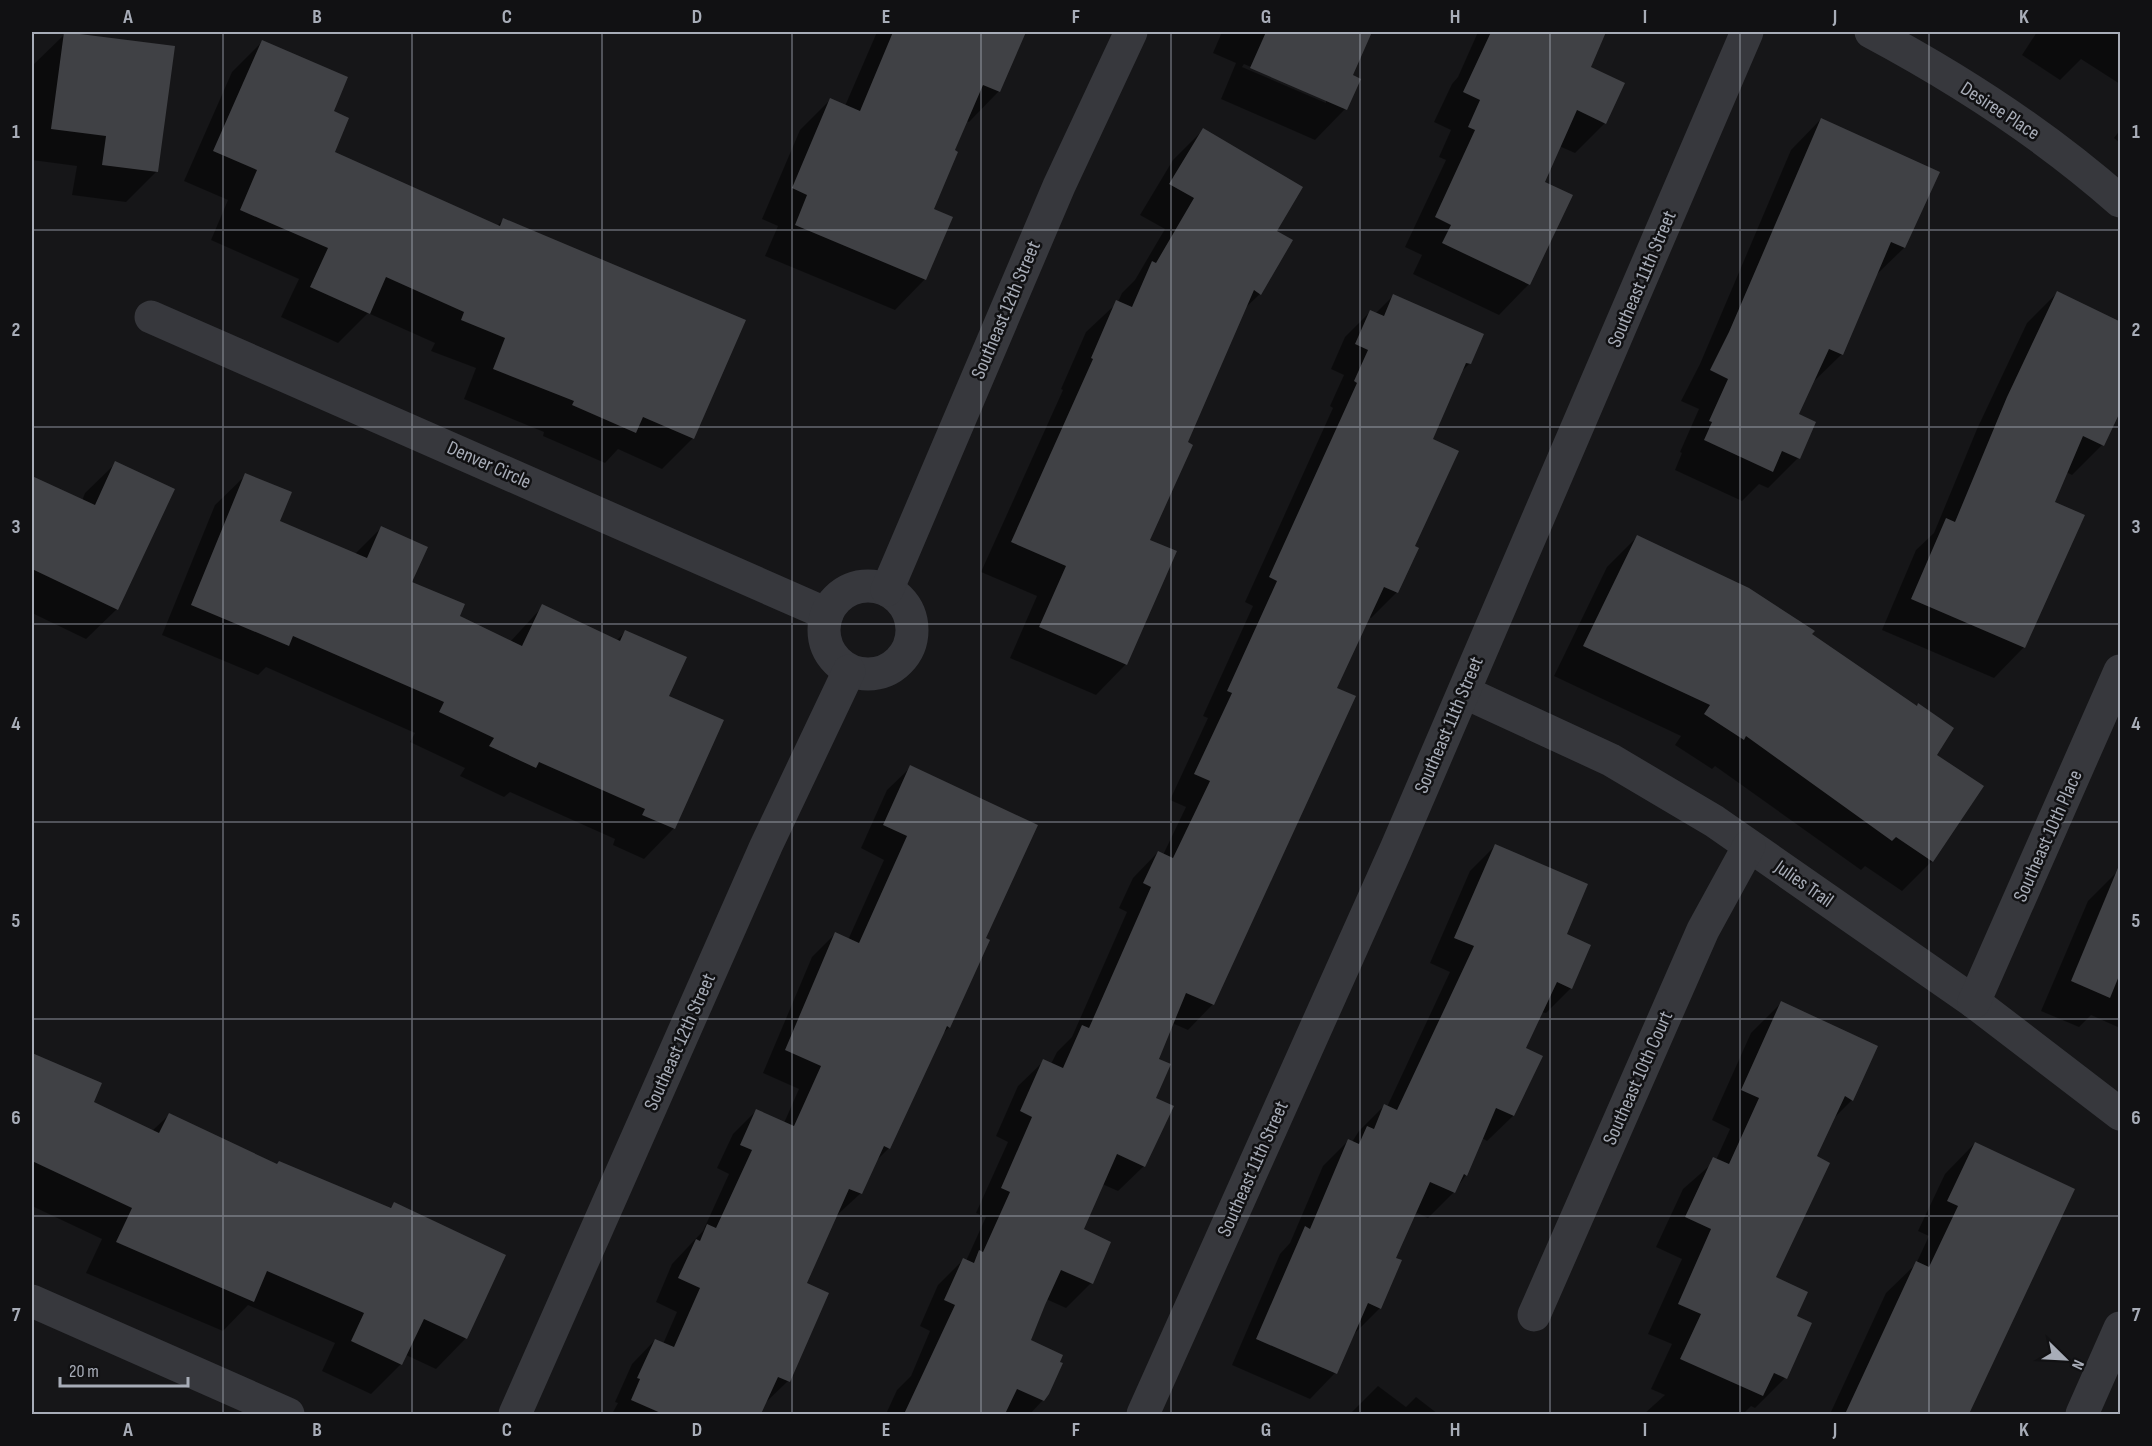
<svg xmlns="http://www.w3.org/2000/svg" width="2152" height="1446" font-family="'Sofia Sans Condensed',sans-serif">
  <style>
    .shadow { fill: #0007; fill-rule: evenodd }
    .building { fill: #404145 }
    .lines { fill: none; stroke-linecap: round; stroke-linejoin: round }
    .minor { stroke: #37383d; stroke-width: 33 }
    .grid { fill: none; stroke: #a8adb8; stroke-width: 1.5; stroke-opacity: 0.55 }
    .labels { text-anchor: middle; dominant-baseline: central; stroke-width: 5; stroke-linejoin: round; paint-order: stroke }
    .street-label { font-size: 20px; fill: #a8adb8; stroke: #111113 }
    .neatline { fill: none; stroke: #a8adb8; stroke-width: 2 }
    .grid-label { font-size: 20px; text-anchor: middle; font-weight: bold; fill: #a8adb8 }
  </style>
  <rect width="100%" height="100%" fill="#161618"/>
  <g class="shadow">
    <polygon points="877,32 1024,32 999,91 969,122 966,121 932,210 925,279 895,310 765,256 778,226 762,219 800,130 830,100 845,106"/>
    <path d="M 1222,32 L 1371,32 L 1351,76 L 1345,109 L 1315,140 L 1221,99 L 1236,63 L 1213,53 ZM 1244,64 L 1326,99 L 1326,103 L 1242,67 Z"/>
    <polygon points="1478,32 1604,32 1589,68 1605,123 1575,153 1559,146 1543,182 1529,284 1499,315 1413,274 1422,255 1405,247 1446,160 1439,157 1451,130 1434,122 1452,84 1458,77"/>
    <polygon points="2037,32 2120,32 2120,84 2081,59 2060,80 2022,55"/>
    <polygon points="65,34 157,171 126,202 72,195 77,166 32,160 32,84 34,64"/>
    <polygon points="262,42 332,112 333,152 497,226 503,220 693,438 662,469 618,449 605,463 543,436 544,432 464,399 476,368 431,351 435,343 368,313 338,343 281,317 299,279 211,240 228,200 184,181 232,72"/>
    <polygon points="1821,119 1938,173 1904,248 1875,276 1842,354 1810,385 1797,415 1798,458 1768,488 1759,484 1742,501 1675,470 1682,453 1680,452 1699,409 1681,401 1700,364 1791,150"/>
    <polygon points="1203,130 1275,232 1260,294 1244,309 1186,443 1148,540 1126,664 1096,695 1010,658 1037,596 981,572 1063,390 1061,389 1086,332 1118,302 1122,293 1135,280 1165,229 1140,215 1173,160"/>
    <polygon points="2120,130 2120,143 2114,138"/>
    <polygon points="2057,293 2102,445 2072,475 2066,472 2053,503 2024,647 1994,678 1882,630 1916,550 1934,533 1977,429 2027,323"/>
    <polygon points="1393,296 1470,363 1460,373 1431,440 1413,547 1417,549 1396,593 1371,618 1368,616 1335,689 1213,1004 1188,1030 1172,1023 1157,1059 1154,1099 1144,1166 1118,1191 1102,1184 1082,1230 1091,1283 1066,1308 1046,1299 1029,1341 1043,1400 1030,1414 886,1414 897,1390 911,1376 930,1331 920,1326 938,1285 963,1260 966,1261 986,1217 976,1213 1008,1142 996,1136 1018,1086 1044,1061 1051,1064 1057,1052 1072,1037 1127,912 1119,908 1133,878 1158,852 1163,855 1186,807 1170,800 1208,718 1203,716 1253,606 1245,602 1333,408 1330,406 1344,375 1331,369 1345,337 1370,312 1375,314"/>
    <polygon points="116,463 117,609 86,639 32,613 32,510 54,488 82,501 85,493"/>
    <polygon points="246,475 278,522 355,554 381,528 410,582 458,616 510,642 543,606 616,641 625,632 667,697 674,828 644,859 613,845 615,839 510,792 504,797 460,776 465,768 410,742 415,733 266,667 258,675 162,635 215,505"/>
    <polygon points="1637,537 1810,635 1935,755 1982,787 1932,861 1902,891 1865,866 1861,870 1715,766 1712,769 1675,745 1681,736 1554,676 1607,567"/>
    <polygon points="911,767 984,939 949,1027 941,1036 889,1148 875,1162 861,1193 836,1216 805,1284 788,1381 764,1404 760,1414 612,1414 618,1403 615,1402 632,1364 655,1340 663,1344 677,1312 656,1302 672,1264 703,1231 729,1174 717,1168 733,1134 756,1111 784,1123 799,1089 763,1073 812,957 835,934 848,940 884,860 861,848 887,790"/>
    <polygon points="1496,845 1565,935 1571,988 1546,1013 1541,1012 1524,1049 1541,1056 1513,1116 1487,1141 1482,1138 1466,1175 1454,1192 1428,1218 1415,1212 1394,1258 1380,1308 1355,1333 1335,1373 1310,1399 1232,1365 1280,1254 1290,1243 1323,1166 1348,1141 1352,1142 1359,1131 1384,1106 1387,1107 1450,972 1430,963 1470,871"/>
    <polygon points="2118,871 2120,872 2120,1028 2091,1015 2079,1027 2041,1011 2088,901"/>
    <polygon points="1781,1003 1852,1100 1833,1119 1815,1157 1774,1278 1785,1378 1755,1408 1751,1406 1743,1414 1644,1414 1665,1395 1651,1389 1672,1344 1648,1334 1682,1259 1656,1247 1683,1189 1716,1160 1730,1129 1712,1120 1751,1033"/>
    <polygon points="32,1054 100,1084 92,1103 152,1131 169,1115 277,1165 389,1209 394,1204 466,1338 436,1369 406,1355 401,1364 371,1394 322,1371 335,1343 248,1305 223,1331 86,1273 102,1239 32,1206"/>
    <polygon points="1975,1143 1975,1399 1959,1414 1830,1414 1886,1293 1916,1264 1929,1236 1918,1231 1945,1174"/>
    <polygon points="1378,1386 1406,1407 1416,1397 1438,1414 1350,1414"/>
  </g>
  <g class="building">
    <polygon points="64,32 175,46 158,172 102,165 106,136 51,129"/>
    <polygon points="893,32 1026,32 1000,92 983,85 955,150 958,152 934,209 953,217 926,280 795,225 807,195 792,188 830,98 860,111"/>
    <polygon points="1266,32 1372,32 1353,75 1361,79 1347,110 1250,68"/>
    <polygon points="1491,32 1606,32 1591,67 1625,83 1606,124 1577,110 1545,182 1573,195 1530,285 1442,243 1451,225 1435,217 1475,130 1468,127 1480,100 1463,92"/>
    <polygon points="262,40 348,77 334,111 349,118 335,152 500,226 503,218 746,320 694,439 643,417 636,433 572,405 574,401 493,369 505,338 461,320 464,312 386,277 370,314 310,287 328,248 240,210 257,170 213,151"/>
    <polygon points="1821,118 1940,172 1905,248 1891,242 1843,355 1829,349 1799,414 1816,422 1800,459 1782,451 1773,472 1704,440 1712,422 1709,421 1728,379 1710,370 1729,332"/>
    <polygon points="1203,128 1303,187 1277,231 1293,240 1261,295 1254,290 1188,442 1193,445 1150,540 1177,551 1127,665 1039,627 1066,566 1011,542 1093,359 1091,358 1116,300 1132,307 1152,261 1156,263 1194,198 1169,184"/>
    <polygon points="2057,291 2121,322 2121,410 2104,446 2083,436 2055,502 2085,515 2025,648 1911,599 1946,518 1955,522 2007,397"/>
    <polygon points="1393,294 1484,334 1471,364 1466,363 1433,439 1459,451 1415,546 1419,548 1398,593 1384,587 1337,688 1356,696 1214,1005 1186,993 1159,1059 1171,1064 1156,1098 1174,1106 1145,1167 1117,1154 1084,1229 1111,1242 1093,1284 1061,1270 1045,1305 1031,1340 1063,1355 1060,1362 1063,1363 1049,1394 1044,1401 1017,1389 1005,1414 904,1414 955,1305 944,1300 963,1258 974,1263 979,1250 983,1252 1010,1192 1001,1188 1032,1117 1020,1111 1043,1059 1063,1068 1082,1025 1089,1028 1151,887 1143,883 1158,851 1173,858 1210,781 1194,774 1232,693 1227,691 1277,581 1269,577 1357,383 1354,381 1368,350 1355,344 1370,310 1384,316"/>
    <polygon points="115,461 175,489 118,610 32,569 32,476 95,505"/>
    <polygon points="245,473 292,492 280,521 367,558 381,526 428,547 412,582 465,604 460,616 522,646 542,604 620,641 625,630 687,657 669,696 724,720 675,829 642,815 645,809 539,762 536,768 489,746 494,738 439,712 444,702 293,636 289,646 191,605"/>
    <polygon points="1637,535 1749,588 1815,631 1812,634 1917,706 1918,703 1954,728 1937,755 1984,786 1933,862 1896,837 1892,841 1746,736 1744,740 1704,714 1710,705 1583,646"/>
    <polygon points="910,765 1038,825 986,938 990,940 950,1028 947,1026 944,1033 890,1149 884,1146 862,1194 849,1189 807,1283 829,1293 790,1382 778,1377 761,1414 663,1414 631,1400 640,1379 637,1378 655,1339 674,1347 700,1288 678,1278 696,1239 700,1241 707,1224 716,1228 752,1150 740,1145 756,1109 794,1126 821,1066 785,1050 835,932 859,943 907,836 883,825"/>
    <polygon points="1495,844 1588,884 1567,934 1591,945 1572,989 1557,982 1526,1048 1543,1056 1514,1116 1496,1108 1467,1176 1464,1174 1455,1193 1430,1182 1396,1258 1402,1260 1381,1309 1368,1303 1337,1374 1256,1339 1305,1226 1310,1229 1348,1139 1359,1144 1367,1126 1374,1129 1384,1104 1397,1110 1474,946 1454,938"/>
    <polygon points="2120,863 2121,971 2110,998 2071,981"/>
    <polygon points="1781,1001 1878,1046 1853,1101 1845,1096 1817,1156 1830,1163 1776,1277 1808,1292 1797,1316 1812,1323 1787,1379 1774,1373 1763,1396 1680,1359 1701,1314 1678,1304 1711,1229 1685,1217 1713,1157 1729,1164 1759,1098 1741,1090"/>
    <polygon points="32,1053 102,1083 94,1102 159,1133 169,1113 277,1164 279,1161 391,1208 394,1202 506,1255 467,1339 424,1319 402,1365 351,1341 364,1313 267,1271 254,1302 116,1242 132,1208 32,1161"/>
    <polygon points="1975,1142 2075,1189 1969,1414 1845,1414 1916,1261 1929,1267 1958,1206 1947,1201"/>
  </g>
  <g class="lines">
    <g class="minor">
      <path d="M 1871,32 C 1959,79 2045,135 2120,201"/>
      <polyline points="151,317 827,614"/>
      <circle cx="868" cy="630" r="44"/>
      <polyline points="887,590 1059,186 1131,32"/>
      <polyline points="1464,692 1611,760 1714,821 1974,1002 2120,1114"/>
      <polyline points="1974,1002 2120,671"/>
      <polyline points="32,1301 288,1414"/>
      <polyline points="1534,1315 1703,930 1749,846"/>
      <polyline points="515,1414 766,846 849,671"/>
      <polyline points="1143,1414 1396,849 1747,32"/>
      <polyline points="2082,1414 2120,1328"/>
    </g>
  </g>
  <path class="grid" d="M 223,32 L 223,1414M 412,32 L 412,1414M 602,32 L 602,1414M 792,32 L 792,1414M 981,32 L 981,1414M 1171,32 L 1171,1414M 1360,32 L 1360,1414M 1550,32 L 1550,1414M 1740,32 L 1740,1414M 1929,32 L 1929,1414M 32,230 L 2120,230M 32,427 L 2120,427M 32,624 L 2120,624M 32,822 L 2120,822M 32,1019 L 2120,1019M 32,1216 L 2120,1216"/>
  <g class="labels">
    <g class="street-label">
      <text transform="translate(2000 111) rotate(33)">Desiree Place</text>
      <text transform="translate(1642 279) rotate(-67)">Southeast 11th Street</text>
      <text transform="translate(1006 310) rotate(-67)">Southeast 12th Street</text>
      <text transform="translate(489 465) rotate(24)">Denver Circle</text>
      <text transform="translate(1449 725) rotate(-67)">Southeast 11th Street</text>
      <text transform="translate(2048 836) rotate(-66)">Southeast 10th Place</text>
      <text transform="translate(1804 884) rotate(35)">Julies Trail</text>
      <text transform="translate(680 1042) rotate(-66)">Southeast 12th Street</text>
      <text transform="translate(1638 1078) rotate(-66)">Southeast 10th Court</text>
      <text transform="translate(1253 1169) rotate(-66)">Southeast 11th Street</text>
    </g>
  </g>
  <rect width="2152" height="1446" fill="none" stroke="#111113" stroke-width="66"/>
  <g transform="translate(2065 1359) rotate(114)" stroke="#111113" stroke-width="4.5" paint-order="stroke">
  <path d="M0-4.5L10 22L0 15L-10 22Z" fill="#a8adb8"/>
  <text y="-9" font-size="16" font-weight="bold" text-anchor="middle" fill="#a8adb8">N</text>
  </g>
  <path d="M60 1377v9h128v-9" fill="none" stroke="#a8adb8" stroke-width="3"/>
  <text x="69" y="1377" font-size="18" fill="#a8adb8" stroke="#111113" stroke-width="4.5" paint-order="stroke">20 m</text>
  <rect x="33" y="33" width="2086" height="1380" class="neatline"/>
  <g class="grid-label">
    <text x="128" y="23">A</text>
    <text x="317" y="23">B</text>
    <text x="507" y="23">C</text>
    <text x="697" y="23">D</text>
    <text x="886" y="23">E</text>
    <text x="1076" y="23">F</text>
    <text x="1266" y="23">G</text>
    <text x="1455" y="23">H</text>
    <text x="1645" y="23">I</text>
    <text x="1835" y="23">J</text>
    <text x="2024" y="23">K</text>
    <text x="16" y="138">1</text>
    <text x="2136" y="138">1</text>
    <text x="16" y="336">2</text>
    <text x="2136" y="336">2</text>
    <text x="16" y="533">3</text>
    <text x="2136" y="533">3</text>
    <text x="16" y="730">4</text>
    <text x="2136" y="730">4</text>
    <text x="16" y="927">5</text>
    <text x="2136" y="927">5</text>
    <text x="16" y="1124">6</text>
    <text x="2136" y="1124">6</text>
    <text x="16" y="1321">7</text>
    <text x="2136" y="1321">7</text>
    <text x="128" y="1436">A</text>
    <text x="317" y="1436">B</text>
    <text x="507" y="1436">C</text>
    <text x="697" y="1436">D</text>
    <text x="886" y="1436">E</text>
    <text x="1076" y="1436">F</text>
    <text x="1266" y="1436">G</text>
    <text x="1455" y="1436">H</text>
    <text x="1645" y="1436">I</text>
    <text x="1835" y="1436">J</text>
    <text x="2024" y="1436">K</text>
  </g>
</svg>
